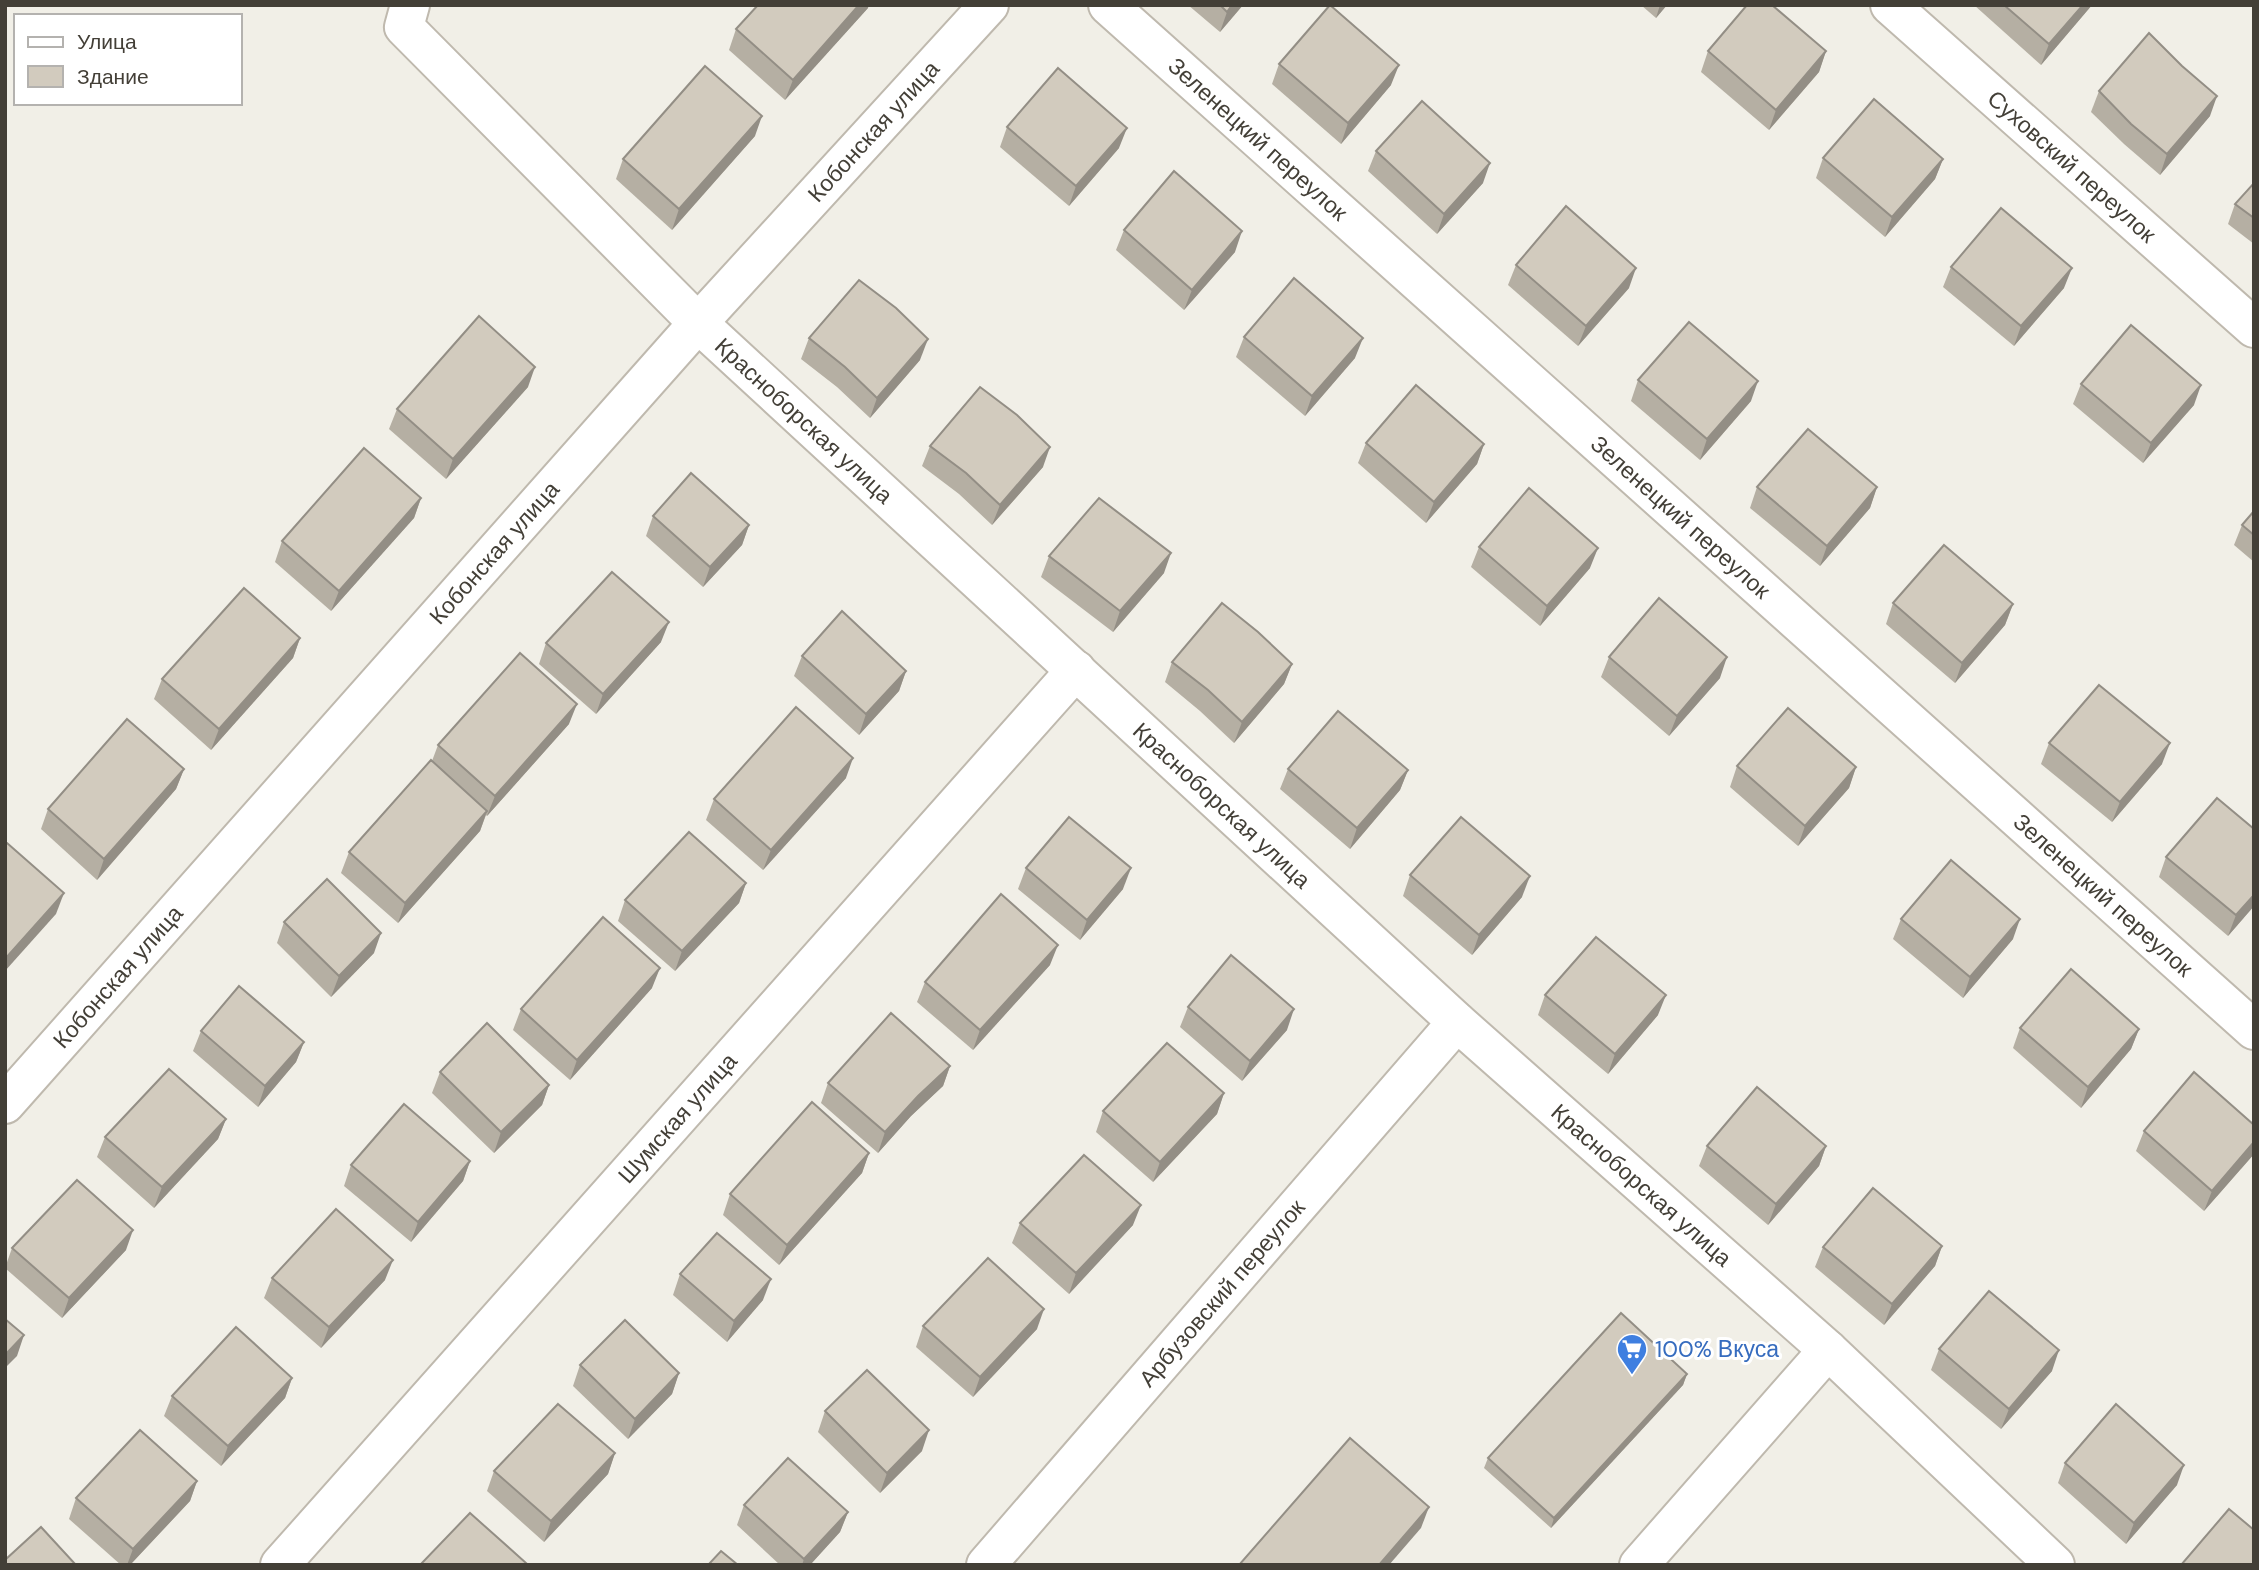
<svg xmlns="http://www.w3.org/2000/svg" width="2259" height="1570" font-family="'DM Sans',sans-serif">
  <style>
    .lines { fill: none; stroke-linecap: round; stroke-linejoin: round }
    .street-casing { stroke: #bfb9ae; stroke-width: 42 }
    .street { stroke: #fff; stroke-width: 38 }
    .wall { fill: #b5afa3 }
    .shaded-wall { fill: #938e85 }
    .building { fill: #d2cbbe; stroke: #938e85; stroke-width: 2 }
    .labels { text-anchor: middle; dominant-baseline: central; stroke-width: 6; stroke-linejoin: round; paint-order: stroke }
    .street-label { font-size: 23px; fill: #433f37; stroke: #fff }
    .shop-label { font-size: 23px; fill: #366cbe; stroke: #fff; text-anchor: start }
  </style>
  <rect width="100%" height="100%" fill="#f1efe7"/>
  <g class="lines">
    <g class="street-casing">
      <g id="street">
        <path id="s1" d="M 410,5 L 404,27 L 698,323 L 1457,1022 L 1828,1350 L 2055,1565"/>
        <path id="s2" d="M 1108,5 L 2254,1030"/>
        <path id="s3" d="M 1890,5 L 2254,328"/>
        <path id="s4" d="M 5,1104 L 698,323 L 989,5"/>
        <path id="s5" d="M 280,1565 L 1076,670"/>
        <path id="s6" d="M 986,1565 L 1457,1022"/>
        <polyline points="1639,1565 1828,1350"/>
      </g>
    </g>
    <use href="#street" class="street"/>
  </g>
  <g class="wall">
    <polygon points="1188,5 1243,5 1220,32"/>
    <polygon points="1641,5 1667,5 1656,18"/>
    <polygon points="1974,5 2092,5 2041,65"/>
    <polygon points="868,8 785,100 729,50 736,29"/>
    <polygon points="1708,51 1826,51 1819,72 1769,130 1701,72"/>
    <polygon points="1279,64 1391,85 1341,144 1272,84"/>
    <polygon points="2099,91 2210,116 2160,175 2124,144 2091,112"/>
    <polygon points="1007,127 1119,148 1069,206 1000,147"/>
    <polygon points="755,136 672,230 616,179 623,159"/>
    <polygon points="1376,151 1483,183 1437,234 1368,171"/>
    <polygon points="1823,158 1943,159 1935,179 1885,237 1816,178"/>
    <polygon points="2254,183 2254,244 2228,224 2235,204"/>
    <polygon points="1124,230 1235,252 1184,310 1116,250"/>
    <polygon points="1516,265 1629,288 1578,346 1508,285"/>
    <polygon points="1951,267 2064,288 2014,346 1943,287"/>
    <polygon points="1244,337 1355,358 1305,416 1236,357"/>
    <polygon points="809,338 920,360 870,418 837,387 801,359"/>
    <polygon points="1638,380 1751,401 1700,460 1631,401"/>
    <polygon points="2081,384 2194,405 2143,463 2073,404"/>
    <polygon points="528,387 446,479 389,429 397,409"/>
    <polygon points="1366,443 1484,444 1477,464 1426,523 1358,463"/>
    <polygon points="930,446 1043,467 992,525 959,494 922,466"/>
    <polygon points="1757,487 1877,487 1870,508 1820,566 1750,508"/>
    <polygon points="421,498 414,518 331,611 275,562 282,541"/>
    <polygon points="2254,511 2254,562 2234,545 2242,525"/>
    <polygon points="653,516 749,525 742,545 703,587 646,536"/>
    <polygon points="1479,547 1590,568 1540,626 1471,567"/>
    <polygon points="1049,556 1164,573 1113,632 1041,577"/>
    <polygon points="1893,603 2013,604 2005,625 1955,683 1886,624"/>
    <polygon points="300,638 293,658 211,750 154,699 162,679"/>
    <polygon points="661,642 596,714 539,664 546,643"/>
    <polygon points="802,656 906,671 899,691 859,735 794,676"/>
    <polygon points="1609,657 1720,678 1669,736 1601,677"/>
    <polygon points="1172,662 1292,664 1284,684 1234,743 1200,711 1165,682"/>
    <polygon points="569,724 487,816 486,815 480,831 398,923 341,873 349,852 432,761 438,745"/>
    <polygon points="2049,743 2162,764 2112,822 2041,764"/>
    <polygon points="1737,766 1856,767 1849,788 1798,846 1730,787"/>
    <polygon points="184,769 176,789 97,880 41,829 48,809"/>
    <polygon points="1288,769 1408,770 1400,790 1350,849 1280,789"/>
    <polygon points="846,778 763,870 706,820 714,799"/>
    <polygon points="2166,857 2254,906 2228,936 2159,877"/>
    <polygon points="1026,868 1123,889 1080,940 1018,889"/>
    <polygon points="1410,875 1522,897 1472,955 1403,896"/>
    <polygon points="746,883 739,903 675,971 618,921 625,900"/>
    <polygon points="1901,919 2013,939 1963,998 1893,939"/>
    <polygon points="284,922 374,953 331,997 277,943"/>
    <polygon points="1050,965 973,1050 917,1002 925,982"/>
    <polygon points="652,988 570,1080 513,1030 521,1009"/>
    <polygon points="1545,995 1658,1015 1608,1074 1538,1015"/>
    <polygon points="1188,1007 1287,1030 1242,1081 1180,1027"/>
    <polygon points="2020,1028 2139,1029 2131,1049 2081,1108 2013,1048"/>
    <polygon points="201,1031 304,1042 296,1062 258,1107 193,1051"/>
    <polygon points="950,1066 943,1086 911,1116 878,1153 821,1103 828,1083"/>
    <polygon points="440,1072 549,1085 542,1105 494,1153 432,1093"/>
    <polygon points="1224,1093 1217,1114 1153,1182 1096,1132 1103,1111"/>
    <polygon points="226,1119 218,1139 154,1208 97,1157 105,1137"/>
    <polygon points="2254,1125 2254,1154 2204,1211 2136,1151 2144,1131"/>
    <polygon points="1707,1146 1826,1146 1819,1166 1768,1225 1699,1166"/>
    <polygon points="869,1153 862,1173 779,1265 723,1215 730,1194"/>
    <polygon points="470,1161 463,1181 411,1242 344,1186 351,1165"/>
    <polygon points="1020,1223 1133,1225 1069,1294 1012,1243"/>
    <polygon points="1942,1246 1935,1266 1884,1325 1815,1267 1823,1247"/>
    <polygon points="12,1248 126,1250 62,1318 5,1268"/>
    <polygon points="680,1274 763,1300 727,1342 673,1295"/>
    <polygon points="272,1278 385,1280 321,1348 264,1298"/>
    <polygon points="923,1326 1037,1329 973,1397 916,1347"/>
    <polygon points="1939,1349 2052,1371 2001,1429 1931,1370"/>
    <polygon points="580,1365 679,1373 672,1394 628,1439 573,1386"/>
    <polygon points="1687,1374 1683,1385 1551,1528 1484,1468 1488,1458"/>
    <polygon points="292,1378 285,1398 221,1466 164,1416 172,1396"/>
    <polygon points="825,1411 922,1451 880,1493 818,1432"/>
    <polygon points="615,1453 608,1474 544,1542 487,1491 494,1471"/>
    <polygon points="2065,1463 2177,1485 2126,1544 2058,1483"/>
    <polygon points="197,1481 190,1501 130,1565 121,1565 69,1519 76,1498"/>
    <polygon points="744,1505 848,1512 840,1532 810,1565 780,1565 737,1525"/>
  </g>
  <g class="shaded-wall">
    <polygon points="859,5 869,5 868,8 785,100 793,80"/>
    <polygon points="1232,5 1243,5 1220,32 1227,12"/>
    <polygon points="1660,5 1667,5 1656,18"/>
    <polygon points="2083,5 2092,5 2041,65 2049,44"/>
    <polygon points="1826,51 1819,72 1769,130 1776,110"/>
    <polygon points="1399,65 1391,85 1341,144 1348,123"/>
    <polygon points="2217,96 2210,116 2160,175 2167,154"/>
    <polygon points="762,116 755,136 672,230 679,209"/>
    <polygon points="1127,128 1119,148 1069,206 1076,186"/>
    <polygon points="1943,159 1935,179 1885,237 1892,217"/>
    <polygon points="1490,163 1483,183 1437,234 1444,214"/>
    <polygon points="1242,231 1235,252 1184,310 1192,290"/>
    <polygon points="1636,268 1629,288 1578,346 1586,326"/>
    <polygon points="2072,268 2064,288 2014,346 2021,326"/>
    <polygon points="1363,338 1355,358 1305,416 1312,396"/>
    <polygon points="928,339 920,360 870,418 877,398"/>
    <polygon points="535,367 528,387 446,479 453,459"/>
    <polygon points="1758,381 1751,401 1700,460 1707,439"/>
    <polygon points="2201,385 2194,405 2143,463 2151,443"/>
    <polygon points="1484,444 1477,464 1426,523 1434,502"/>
    <polygon points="1050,447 1043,467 992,525 1000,505"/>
    <polygon points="1877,487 1870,508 1820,566 1827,546"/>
    <polygon points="421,498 414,518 331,611 339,591"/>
    <polygon points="749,525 742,545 703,587 710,567"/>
    <polygon points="1598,548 1590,568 1540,626 1547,606"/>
    <polygon points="1171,553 1164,573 1113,632 1120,611"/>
    <polygon points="2013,604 2005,625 1955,683 1962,663"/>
    <polygon points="669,622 661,642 596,714 603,694"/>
    <polygon points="300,638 293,658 211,750 219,729"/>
    <polygon points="1727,657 1720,678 1669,736 1677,716"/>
    <polygon points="1292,664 1284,684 1234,743 1242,722"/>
    <polygon points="906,671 899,691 859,735 866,714"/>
    <polygon points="577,704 569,724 487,816 495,796"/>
    <polygon points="2170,743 2162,764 2112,822 2120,802"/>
    <polygon points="853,758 846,778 763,870 771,850"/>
    <polygon points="1856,767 1849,788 1798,846 1805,826"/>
    <polygon points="184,769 176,789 97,880 104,859"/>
    <polygon points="1408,770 1400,790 1350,849 1357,828"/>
    <polygon points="487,811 480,831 398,923 405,903"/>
    <polygon points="1131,868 1123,889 1080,940 1087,920"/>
    <polygon points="1530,876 1522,897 1472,955 1479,935"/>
    <polygon points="746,883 739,903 675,971 682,951"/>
    <polygon points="64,893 56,914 5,971 5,959"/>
    <polygon points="2254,895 2254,906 2228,936 2236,915"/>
    <polygon points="2020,919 2013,939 1963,998 1970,977"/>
    <polygon points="381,933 374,953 331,997 339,976"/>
    <polygon points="1058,945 1050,965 973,1050 980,1030"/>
    <polygon points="660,968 652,988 570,1080 577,1060"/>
    <polygon points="1666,995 1658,1015 1608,1074 1615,1054"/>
    <polygon points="1294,1009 1287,1030 1242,1081 1250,1061"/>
    <polygon points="2139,1029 2131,1049 2081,1108 2088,1087"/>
    <polygon points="304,1042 296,1062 258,1107 265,1086"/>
    <polygon points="950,1066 943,1086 911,1116 878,1153 885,1132 918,1096"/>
    <polygon points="549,1085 542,1105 494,1153 501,1132"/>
    <polygon points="1224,1093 1217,1114 1153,1182 1160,1162"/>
    <polygon points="226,1119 218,1139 154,1208 162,1187"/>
    <polygon points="2254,1142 2254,1154 2204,1211 2212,1191"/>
    <polygon points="1826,1146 1819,1166 1768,1225 1776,1204"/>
    <polygon points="869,1153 862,1173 779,1265 787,1245"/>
    <polygon points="470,1161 463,1181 411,1242 418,1222"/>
    <polygon points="1141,1205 1133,1225 1069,1294 1076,1273"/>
    <polygon points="133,1230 126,1250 62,1318 69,1298"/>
    <polygon points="1942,1246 1935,1266 1884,1325 1892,1304"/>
    <polygon points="393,1260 385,1280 321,1348 329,1327"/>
    <polygon points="771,1279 763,1300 727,1342 734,1321"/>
    <polygon points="1044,1309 1037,1329 973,1397 980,1377"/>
    <polygon points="24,1335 17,1356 5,1368 5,1355"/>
    <polygon points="2059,1350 2052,1371 2001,1429 2009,1409"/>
    <polygon points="679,1373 672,1394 628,1439 635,1419"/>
    <polygon points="1687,1374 1683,1385 1551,1528 1554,1518"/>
    <polygon points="292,1378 285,1398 221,1466 228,1446"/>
    <polygon points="929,1430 922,1451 880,1493 887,1473"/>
    <polygon points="615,1453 608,1474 544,1542 551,1521"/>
    <polygon points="2184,1465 2177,1485 2126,1544 2134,1523"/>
    <polygon points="197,1481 190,1501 130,1565 127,1565 133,1549"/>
    <polygon points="1429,1507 1421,1528 1389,1565 1379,1565"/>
    <polygon points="848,1512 840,1532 810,1565 802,1565 804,1559"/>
  </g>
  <g class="building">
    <polygon points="758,5 859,5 793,80 736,29"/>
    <polygon points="1220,5 1232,5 1227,12"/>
    <polygon points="1330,5 1399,65 1348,123 1279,64"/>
    <polygon points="1747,5 1772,5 1826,51 1776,110 1708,51"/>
    <polygon points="2004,5 2083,5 2049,44"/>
    <polygon points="2149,33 2182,66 2217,96 2167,154 2131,124 2099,91"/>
    <polygon points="705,66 762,116 679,209 623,159"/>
    <polygon points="1058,68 1127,128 1076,186 1007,127"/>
    <polygon points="1874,99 1943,159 1892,217 1823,158"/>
    <polygon points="1422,101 1490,163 1444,214 1376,151"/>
    <polygon points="1174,171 1242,231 1192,290 1124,230"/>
    <polygon points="2254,183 2254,218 2235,204"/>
    <polygon points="1566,206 1636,268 1586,326 1516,265"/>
    <polygon points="2001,208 2072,268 2021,326 1951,267"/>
    <polygon points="1294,278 1363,338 1312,396 1244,337"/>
    <polygon points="859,280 896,308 928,339 877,398 845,367 809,338"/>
    <polygon points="479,316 535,367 453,459 397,409"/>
    <polygon points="1689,322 1758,381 1707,439 1638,380"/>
    <polygon points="2131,325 2201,385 2151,443 2081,384"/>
    <polygon points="1416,385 1484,444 1434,502 1366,443"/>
    <polygon points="980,387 1017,415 1050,447 1000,505 966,473 930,446"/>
    <polygon points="1808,429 1877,487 1827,546 1757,487"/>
    <polygon points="364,448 421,498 339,591 282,541"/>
    <polygon points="691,473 749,525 710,567 653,516"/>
    <polygon points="1529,488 1598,548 1547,606 1479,547"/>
    <polygon points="1099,498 1171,553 1120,611 1049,556"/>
    <polygon points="2254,511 2254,535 2242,525"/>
    <polygon points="1944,545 2013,604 1962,663 1893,603"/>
    <polygon points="612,572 669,622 603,694 546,643"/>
    <polygon points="244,588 300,638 219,729 162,679"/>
    <polygon points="1659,598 1727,657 1677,716 1609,657"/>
    <polygon points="1222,603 1258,632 1292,664 1242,722 1208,690 1172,662"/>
    <polygon points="842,611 906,671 866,714 802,656"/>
    <polygon points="520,653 577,704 495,796 438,745"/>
    <polygon points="2099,685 2170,743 2120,802 2049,743"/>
    <polygon points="796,707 853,758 771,850 714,799"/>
    <polygon points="1788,708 1856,767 1805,826 1737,766"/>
    <polygon points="1338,711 1408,770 1357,828 1288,769"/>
    <polygon points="127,719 184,769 104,859 48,809"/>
    <polygon points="431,760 487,811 405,903 349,852"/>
    <polygon points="2217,798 2254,829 2254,895 2236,915 2166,857"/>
    <polygon points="1069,817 1131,868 1087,920 1026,868"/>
    <polygon points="1461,817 1530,876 1479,935 1410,875"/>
    <polygon points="689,832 746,883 682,951 625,900"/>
    <polygon points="7,843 64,893 5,959 5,845"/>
    <polygon points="1951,860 2020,919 1970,977 1901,919"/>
    <polygon points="327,879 381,933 339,976 284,922"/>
    <polygon points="1001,894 1058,945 980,1030 925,982"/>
    <polygon points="603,917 660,968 577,1060 521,1009"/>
    <polygon points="1596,937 1666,995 1615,1054 1545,995"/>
    <polygon points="1231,955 1294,1009 1250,1061 1188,1007"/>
    <polygon points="2071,969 2139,1029 2088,1087 2020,1028"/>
    <polygon points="239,986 304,1042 265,1086 201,1031"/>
    <polygon points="891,1013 950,1066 918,1096 885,1132 828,1083"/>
    <polygon points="487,1023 549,1085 501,1132 440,1072"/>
    <polygon points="1167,1043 1224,1093 1160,1162 1103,1111"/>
    <polygon points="169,1069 226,1119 162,1187 105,1137"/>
    <polygon points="2194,1072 2254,1125 2254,1142 2212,1191 2144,1131"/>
    <polygon points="1757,1087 1826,1146 1776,1204 1707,1146"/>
    <polygon points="812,1102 869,1153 787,1245 730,1194"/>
    <polygon points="404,1104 470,1161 418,1222 351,1165"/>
    <polygon points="1084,1155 1141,1205 1076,1273 1020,1223"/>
    <polygon points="77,1180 133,1230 69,1298 12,1248"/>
    <polygon points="1873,1188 1942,1246 1892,1304 1823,1247"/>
    <polygon points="336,1209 393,1260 329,1327 272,1278"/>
    <polygon points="717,1233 771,1279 734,1321 680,1274"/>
    <polygon points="988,1258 1044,1309 980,1377 923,1326"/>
    <polygon points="1989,1291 2059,1350 2009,1409 1939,1349"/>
    <polygon points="1621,1313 1687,1374 1554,1518 1488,1458"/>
    <polygon points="5,1319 24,1335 5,1355"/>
    <polygon points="625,1320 679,1373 635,1419 580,1365"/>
    <polygon points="236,1327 292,1378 228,1446 172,1396"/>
    <polygon points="867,1370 929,1430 887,1473 825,1411"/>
    <polygon points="558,1404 615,1453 551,1521 494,1471"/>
    <polygon points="2116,1404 2184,1465 2134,1523 2065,1463"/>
    <polygon points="140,1430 197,1481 133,1549 76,1498"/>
    <polygon points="1350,1438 1429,1507 1379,1565 1239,1565"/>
    <polygon points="788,1458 848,1512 804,1559 744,1505"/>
    <polygon points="2229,1509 2254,1530 2254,1565 2181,1565"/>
    <polygon points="470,1513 526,1563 524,1565 420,1565"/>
    <polygon points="41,1527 76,1565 5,1565 5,1560"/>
    <polygon points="721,1551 738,1565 708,1565"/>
  </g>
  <defs>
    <g id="supermarket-pin" transform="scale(1.575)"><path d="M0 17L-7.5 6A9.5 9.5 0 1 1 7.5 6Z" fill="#3f7fe0" stroke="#fff"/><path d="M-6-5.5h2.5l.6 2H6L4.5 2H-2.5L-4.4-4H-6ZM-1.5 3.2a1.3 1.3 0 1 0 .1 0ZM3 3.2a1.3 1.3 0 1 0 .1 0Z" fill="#fff"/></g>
  </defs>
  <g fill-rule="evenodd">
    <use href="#supermarket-pin" x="1632" y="1349"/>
  </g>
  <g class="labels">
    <g class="street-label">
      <text stroke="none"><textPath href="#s4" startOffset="1304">Кобонская улица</textPath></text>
      <text stroke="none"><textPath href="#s2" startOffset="201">Зеленецкий переулок</textPath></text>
      <text stroke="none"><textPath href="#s3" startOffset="243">Суховский переулок</textPath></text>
      <text stroke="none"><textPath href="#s1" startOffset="584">Красноборская улица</textPath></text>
      <text stroke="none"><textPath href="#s2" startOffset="768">Зеленецкий переулок</textPath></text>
      <text stroke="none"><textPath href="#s4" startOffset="737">Кобонская улица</textPath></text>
      <text stroke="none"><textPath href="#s1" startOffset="1152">Красноборская улица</textPath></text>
      <text stroke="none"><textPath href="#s2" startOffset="1335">Зеленецкий переулок</textPath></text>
      <text stroke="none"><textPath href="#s4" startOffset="170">Кобонская улица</textPath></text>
      <text stroke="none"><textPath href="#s5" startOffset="598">Шумская улица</textPath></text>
      <text stroke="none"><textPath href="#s1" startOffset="1718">Красноборская улица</textPath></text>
      <text stroke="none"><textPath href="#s6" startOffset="360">Арбузовский переулок</textPath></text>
    </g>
    <g class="shop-label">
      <text x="1655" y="1349">100% Вкуса</text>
    </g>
  </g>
  <rect width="2259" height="1570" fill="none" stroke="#433f37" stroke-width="14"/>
  <rect x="14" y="14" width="228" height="91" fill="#ffffff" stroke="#b4b2af" stroke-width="2"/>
  <rect x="28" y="37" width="35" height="10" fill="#ffffff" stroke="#b4b2af" stroke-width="2"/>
  <text x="77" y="49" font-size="21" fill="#433f37">Улица</text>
  <rect x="28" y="66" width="35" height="21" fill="#d2cbbe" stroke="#b4b2af" stroke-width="2"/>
  <text x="77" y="84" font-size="21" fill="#433f37">Здание</text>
</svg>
